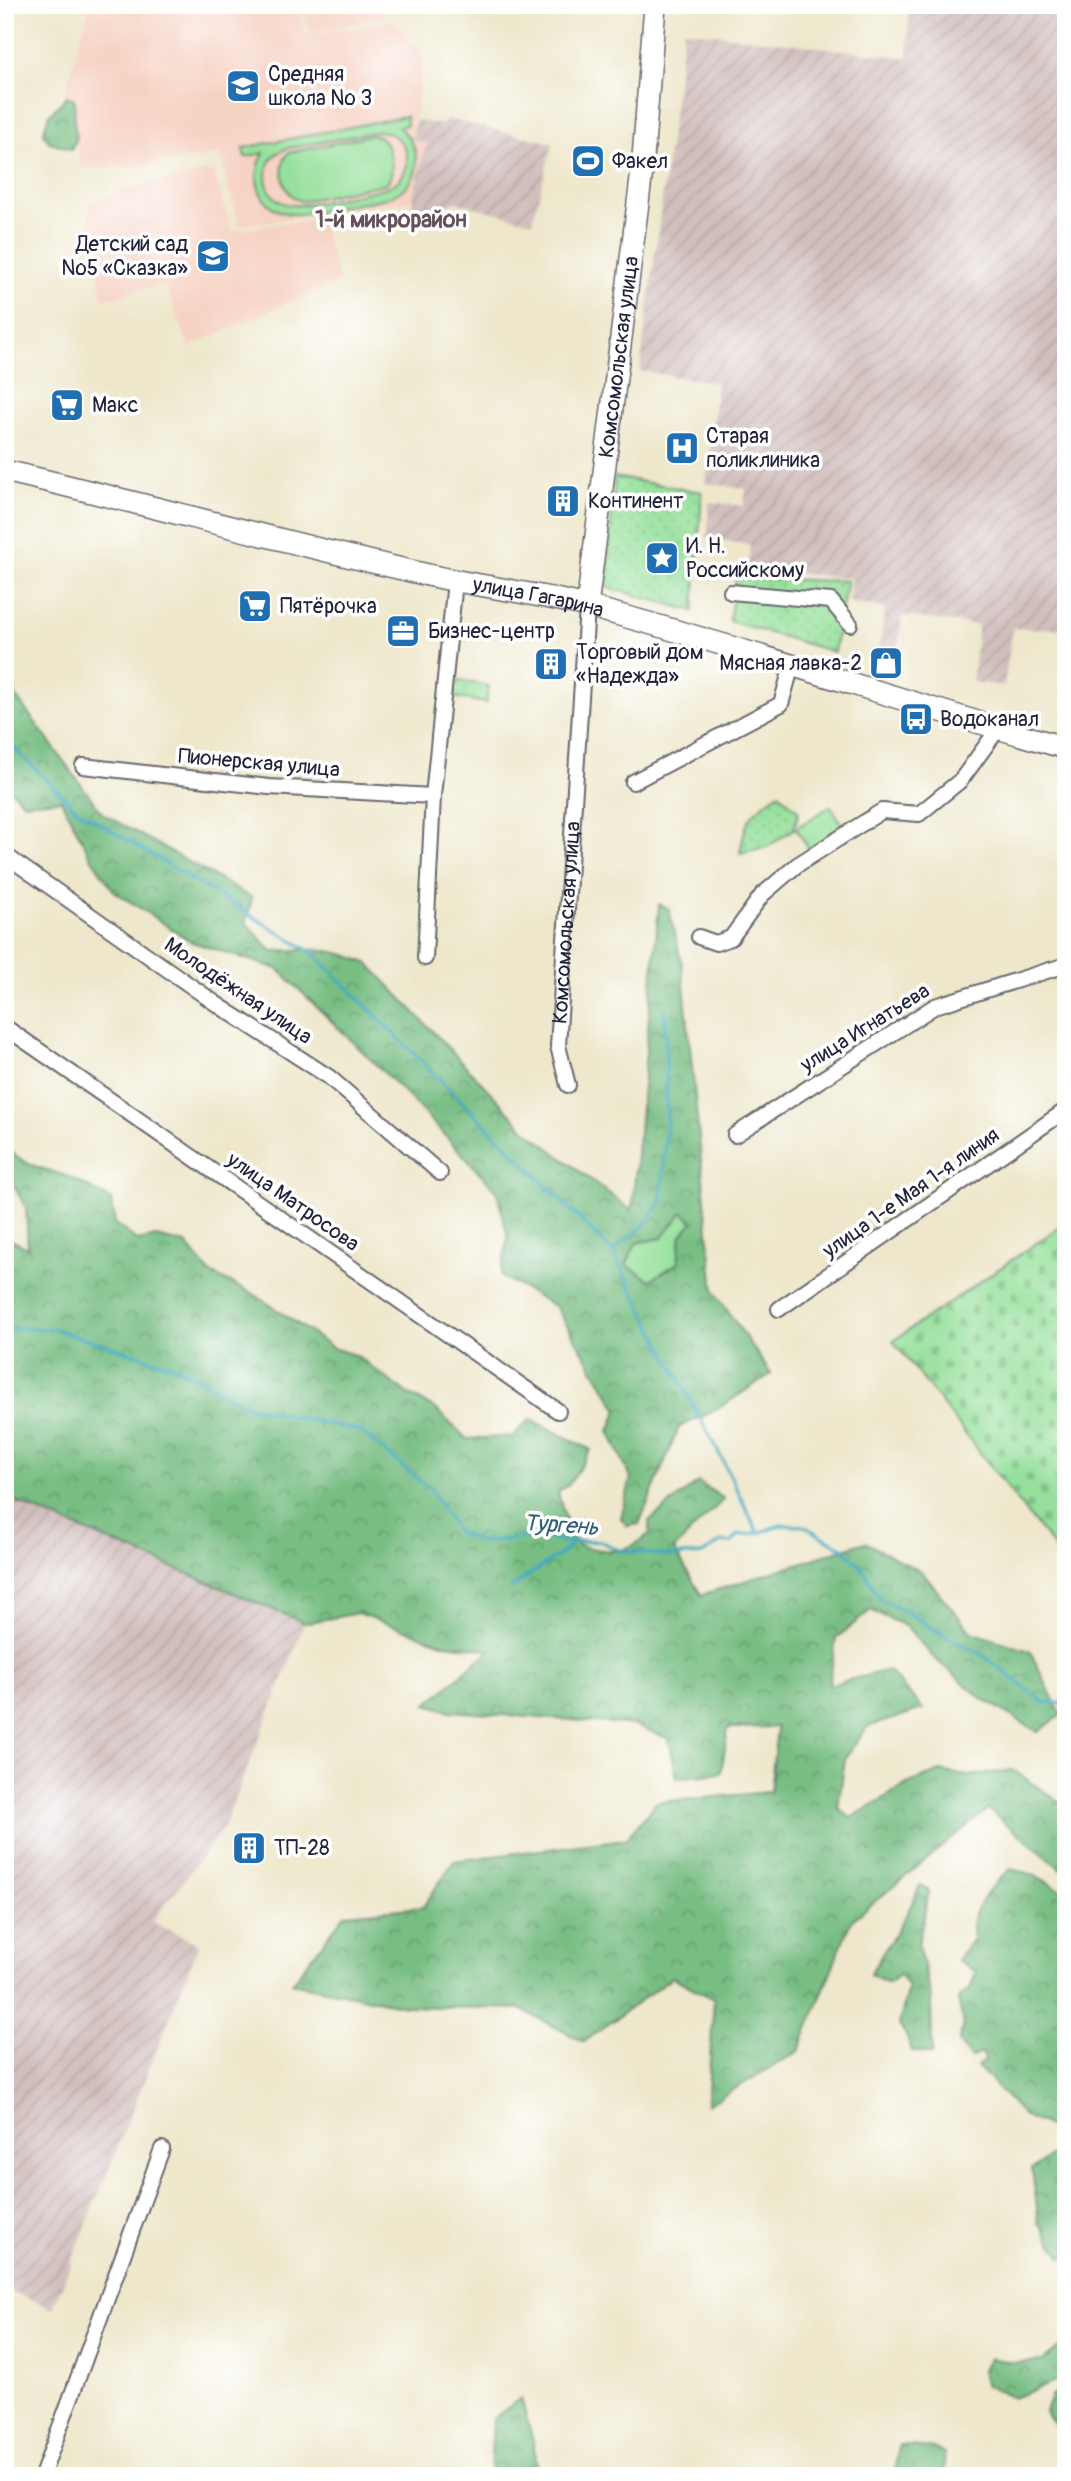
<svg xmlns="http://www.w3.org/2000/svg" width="1071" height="2481" font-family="Pangolin,sans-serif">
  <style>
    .built { fill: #f6d2c3 }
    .industrial { fill: url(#industrial-furrows) }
    .grass { fill: #96e09b; stroke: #5c816b; stroke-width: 2; fill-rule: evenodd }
    .forest { fill: url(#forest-crowns); stroke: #4d705f; stroke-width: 2; fill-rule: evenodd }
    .cemetery { fill: url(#cemetery-stones); stroke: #5c816b; stroke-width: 2 }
    .park { fill: url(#park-dots); stroke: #5c816b; stroke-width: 2 }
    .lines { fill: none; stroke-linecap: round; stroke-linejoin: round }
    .stream { stroke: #3fa9bf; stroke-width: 3.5 }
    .street-casing { stroke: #69676d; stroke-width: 18 }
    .secondary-casing { stroke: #69676d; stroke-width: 24 }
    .street { stroke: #fff; stroke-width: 14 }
    .secondary { stroke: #fff; stroke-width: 21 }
    .labels { text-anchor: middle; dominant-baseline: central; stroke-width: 7; stroke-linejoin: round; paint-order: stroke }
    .poi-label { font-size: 21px; fill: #22223b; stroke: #fff; text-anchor: start }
    .street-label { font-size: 21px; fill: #22223b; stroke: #fff }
    .neighbourhood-label { font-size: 23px; font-weight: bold; fill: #655159; stroke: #fff }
    .water-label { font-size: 23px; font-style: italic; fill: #2f5f76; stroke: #fff }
  </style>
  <defs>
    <pattern id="industrial-furrows" width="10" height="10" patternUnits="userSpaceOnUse" patternTransform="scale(1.75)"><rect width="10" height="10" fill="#d1bfbd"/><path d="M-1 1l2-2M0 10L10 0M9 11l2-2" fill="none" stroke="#b3a4a3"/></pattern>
    <pattern id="forest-crowns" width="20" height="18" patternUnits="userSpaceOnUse" patternTransform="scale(1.75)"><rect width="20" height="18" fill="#78be83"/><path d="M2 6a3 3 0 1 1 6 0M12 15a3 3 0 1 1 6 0" fill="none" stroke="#629a6c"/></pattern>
    <pattern id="cemetery-stones" width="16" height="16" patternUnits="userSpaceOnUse" patternTransform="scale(1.75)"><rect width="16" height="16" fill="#96e09b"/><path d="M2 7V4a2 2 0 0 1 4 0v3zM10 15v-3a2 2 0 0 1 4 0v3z" fill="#81c086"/></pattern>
    <pattern id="park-dots" width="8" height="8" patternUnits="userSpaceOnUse" patternTransform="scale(1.75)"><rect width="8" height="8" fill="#96e09b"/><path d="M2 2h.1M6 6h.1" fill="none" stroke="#81c086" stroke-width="1.8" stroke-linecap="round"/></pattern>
  </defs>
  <rect width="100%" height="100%" fill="#fff"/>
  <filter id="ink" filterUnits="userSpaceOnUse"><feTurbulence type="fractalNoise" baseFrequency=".0143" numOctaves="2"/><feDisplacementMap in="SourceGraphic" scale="14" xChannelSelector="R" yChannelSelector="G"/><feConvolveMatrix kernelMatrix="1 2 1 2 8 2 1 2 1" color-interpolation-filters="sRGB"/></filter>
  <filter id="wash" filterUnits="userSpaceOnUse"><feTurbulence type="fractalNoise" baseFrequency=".00686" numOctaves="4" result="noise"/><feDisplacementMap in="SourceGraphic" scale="28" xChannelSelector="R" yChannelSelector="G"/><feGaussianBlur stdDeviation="1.57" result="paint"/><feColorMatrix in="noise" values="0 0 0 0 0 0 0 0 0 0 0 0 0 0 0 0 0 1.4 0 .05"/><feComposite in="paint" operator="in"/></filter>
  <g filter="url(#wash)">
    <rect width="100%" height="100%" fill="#eee7cb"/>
    <g class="built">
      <polygon points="90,5 294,5 307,35 393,21 424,54 412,138 427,142 412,200 239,226 219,154 130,167 82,168 75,140 57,118"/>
      <polygon points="299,5 387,5 383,18 310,33"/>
      <polygon points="213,170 232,231 320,218 339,280 189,347 165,284 103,299 90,227 89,203 127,189"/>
    </g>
    <g class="industrial">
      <polygon points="909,5 1066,5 1066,629 1013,628 1004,686 972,682 978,625 902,616 896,659 878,656 885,608 848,602 851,579 748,568 750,545 707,538 709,502 744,506 746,489 706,483 717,383 640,371 684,30 908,58"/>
      <polygon points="447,119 553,143 532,222 456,202 426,212 411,209 417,178 427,143 412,139 416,120 442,125"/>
      <polygon points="5,1497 305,1623 224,1827 152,1922 199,1944 53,2308 5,2290"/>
    </g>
    <g class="grass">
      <path d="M 406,116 L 407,125 L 398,127 C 419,143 425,174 401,191 C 387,201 366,201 349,205 C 321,210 279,228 261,194 C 254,180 257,166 264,153 L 245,157 L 243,148 ZM 379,131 C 413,134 418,179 384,188 C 362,193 312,207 292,205 C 275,204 263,187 267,170 C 269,158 278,151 289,148 Z"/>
      <path d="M 372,135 L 381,137 C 391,148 396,171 387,183 L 304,201 C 284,200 276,168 288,153 Z"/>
      <polygon points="831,806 845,829 810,851 796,828"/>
      <polygon points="683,1211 693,1222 681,1235 678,1263 650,1280 626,1265 636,1243 662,1238"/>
    </g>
    <g class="forest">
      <polygon points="67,96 75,100 74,122 76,140 71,149 49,142 43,133 49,115"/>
      <path d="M 5,678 L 14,681 L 15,695 L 102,813 L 252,898 L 246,923 L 272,951 C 313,948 331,947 369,964 L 527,1131 L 632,1211 L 659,904 L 669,909 L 682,964 L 714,1291 L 771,1374 L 714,1411 L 679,1427 L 639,1524 L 627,1526 L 621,1518 L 631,1478 L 609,1431 L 618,1410 L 556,1307 L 501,1276 L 508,1237 L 497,1191 L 407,1095 L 278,969 L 192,942 L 114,891 L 92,859 L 61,800 L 23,803 L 5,783 ZM 683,1212 L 693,1222 L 681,1235 L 678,1263 L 650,1280 L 626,1265 L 636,1243 L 662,1238 Z"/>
      <path d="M 5,1146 C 29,1169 35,1165 63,1175 C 80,1181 96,1192 112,1200 L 115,1224 L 138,1241 L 156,1237 L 186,1244 L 210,1273 L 254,1294 L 333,1348 L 357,1356 L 406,1393 L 434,1408 L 467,1439 L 513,1436 L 530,1419 L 591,1450 L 570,1483 L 558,1492 L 566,1521 L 577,1545 C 608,1552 624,1557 650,1533 L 649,1521 L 698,1482 L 724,1499 L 674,1549 L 701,1595 L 865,1542 L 922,1572 L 971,1632 L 1030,1651 L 1061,1715 L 1038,1732 L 980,1697 L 933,1657 L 907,1627 L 871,1610 L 836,1638 L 829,1685 L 888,1670 L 923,1709 L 867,1727 L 845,1758 L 838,1808 L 851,1818 L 907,1784 L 940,1771 L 968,1776 L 1013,1770 L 1066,1806 L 1066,1873 L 988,1809 L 851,1921 L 799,2051 L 707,2105 L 714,1999 L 672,1977 L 584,2042 L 521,2009 L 405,2006 L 292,1983 L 345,1914 L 423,1907 L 454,1861 L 626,1839 L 657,1802 L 770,1792 L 777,1727 L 728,1728 L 721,1773 L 677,1778 L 669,1739 L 636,1725 L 450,1711 L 427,1704 L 490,1650 L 445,1644 L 358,1613 L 305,1623 L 5,1497 L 5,1237 L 28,1248 L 26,1208 L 5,1169 Z"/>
      <polygon points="1010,1869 1035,1875 1066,1893 1064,2134 1023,2115 977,2066 986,2060 981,2053 970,2058 959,2042 963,2024 958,1999 970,1989 976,1972 957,1960 973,1939 973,1917 988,1891"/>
      <polygon points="920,1885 929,1891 918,1944 931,1999 932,2054 912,2051 906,2035 899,2025 908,1987 899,1974 889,1983 870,1974 908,1912"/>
      <polygon points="1066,2155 1066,2255 1062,2257 1039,2223 1032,2169 1050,2156"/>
      <polygon points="1060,2348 1066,2348 1066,2418 1058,2429 1045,2412 1051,2396 1065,2390 1061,2380 1013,2398 985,2385 982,2371 989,2358 1015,2363 1042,2361"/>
      <polygon points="521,2398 533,2441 539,2476 490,2476 493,2419"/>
      <polygon points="899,2445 933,2448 944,2453 945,2476 895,2476"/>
    </g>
    <polygon class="cemetery" points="1066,1223 1066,1563 893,1341"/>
    <g class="park">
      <polygon points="615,477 702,492 694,611 606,587"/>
      <polygon points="736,578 847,581 834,652 729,621"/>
      <polygon points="455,680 489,686 486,703 452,697"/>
      <path d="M 779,793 L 799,811 L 794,829 L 767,847 L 740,853 C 747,816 748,815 779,793 Z"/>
    </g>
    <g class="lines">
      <g class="stream">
        <polyline points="5,739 76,809 313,953 612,1251 723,1461 758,1533"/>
        <polyline points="612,1251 642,1227 661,1202 667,1121 665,1009"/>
        <polyline points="5,1328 54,1329 177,1367 248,1406 360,1431 431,1490 457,1532 481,1542 542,1536 564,1542 600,1541 618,1550 667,1556 703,1554 721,1542 731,1543 738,1535 758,1533 781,1525 804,1526 844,1549 862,1567 880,1599 905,1611 943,1635 980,1653 1043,1702 1066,1704"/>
        <polyline points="511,1588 566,1550 572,1542"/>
      </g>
    </g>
  </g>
  <g filter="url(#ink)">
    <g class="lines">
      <g class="street-casing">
        <g id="street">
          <polyline points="731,592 831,601 850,624"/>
          <polyline points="83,766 269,787 433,796"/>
          <polyline points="633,782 781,704 792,665"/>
          <polyline points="5,855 215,1003 329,1077 440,1173"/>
          <polyline points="699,937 716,943 731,938 762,895 797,865 882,811 919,814 961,780 998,729"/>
          <polyline points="425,958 433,796 455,581"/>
          <polyline points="5,1027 558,1411"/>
          <path id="s1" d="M 568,1085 L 558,1046 L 587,607"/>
          <polyline points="735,1135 935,1006 1066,965"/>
          <polyline points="779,1309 1066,1110"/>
          <polyline points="42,2476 162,2149"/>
        </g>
      </g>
      <g class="secondary-casing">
        <g id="secondary">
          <path id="s2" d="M 5,471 C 146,504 286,543 428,575 C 482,587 537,593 590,607 C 750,649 907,703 1066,748"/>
          <path id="s3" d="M 587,607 L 642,171 L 655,5"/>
        </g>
      </g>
      <use href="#street" class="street"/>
      <use href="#secondary" class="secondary"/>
    </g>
  </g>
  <defs>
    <g id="school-square" transform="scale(1.75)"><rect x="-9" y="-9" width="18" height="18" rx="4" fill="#1f6fb2" stroke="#fff"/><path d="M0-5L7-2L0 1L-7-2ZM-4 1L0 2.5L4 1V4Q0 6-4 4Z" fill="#fff"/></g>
    <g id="stadium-square" transform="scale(1.75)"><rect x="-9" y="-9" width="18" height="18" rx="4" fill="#1f6fb2" stroke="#fff"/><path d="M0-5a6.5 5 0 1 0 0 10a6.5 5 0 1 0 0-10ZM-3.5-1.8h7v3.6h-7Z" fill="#fff"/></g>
    <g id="supermarket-square" transform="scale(1.75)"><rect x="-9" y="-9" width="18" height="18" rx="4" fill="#1f6fb2" stroke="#fff"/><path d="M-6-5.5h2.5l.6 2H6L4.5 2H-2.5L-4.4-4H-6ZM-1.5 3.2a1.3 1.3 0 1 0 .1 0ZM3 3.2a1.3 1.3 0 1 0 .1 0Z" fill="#fff"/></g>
    <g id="hospital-square" transform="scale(1.75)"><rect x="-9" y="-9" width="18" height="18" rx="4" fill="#1f6fb2" stroke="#fff"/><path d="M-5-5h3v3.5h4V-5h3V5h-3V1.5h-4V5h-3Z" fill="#fff"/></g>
    <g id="building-square" transform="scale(1.75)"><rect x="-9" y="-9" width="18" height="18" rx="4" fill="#1f6fb2" stroke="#fff"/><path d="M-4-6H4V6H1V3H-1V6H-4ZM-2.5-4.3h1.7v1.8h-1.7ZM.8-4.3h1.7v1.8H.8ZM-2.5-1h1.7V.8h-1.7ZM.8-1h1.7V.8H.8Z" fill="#fff"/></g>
    <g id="sight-square" transform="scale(1.75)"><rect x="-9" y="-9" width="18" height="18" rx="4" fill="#1f6fb2" stroke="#fff"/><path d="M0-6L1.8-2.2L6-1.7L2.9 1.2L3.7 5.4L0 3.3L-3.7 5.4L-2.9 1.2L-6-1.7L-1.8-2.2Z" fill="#fff"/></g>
    <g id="office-square" transform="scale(1.75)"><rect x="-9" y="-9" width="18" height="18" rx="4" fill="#1f6fb2" stroke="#fff"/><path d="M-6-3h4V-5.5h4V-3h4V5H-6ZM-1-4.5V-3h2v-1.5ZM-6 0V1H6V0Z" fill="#fff"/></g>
    <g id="shop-square" transform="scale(1.75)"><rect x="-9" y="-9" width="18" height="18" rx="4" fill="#1f6fb2" stroke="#fff"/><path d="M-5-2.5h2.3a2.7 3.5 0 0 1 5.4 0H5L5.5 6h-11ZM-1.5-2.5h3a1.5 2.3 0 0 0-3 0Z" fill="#fff"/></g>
    <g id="bus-square" transform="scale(1.75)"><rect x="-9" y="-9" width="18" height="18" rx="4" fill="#1f6fb2" stroke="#fff"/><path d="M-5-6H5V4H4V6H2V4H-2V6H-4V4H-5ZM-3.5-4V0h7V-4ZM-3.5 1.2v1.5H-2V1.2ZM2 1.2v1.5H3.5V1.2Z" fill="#fff"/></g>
  </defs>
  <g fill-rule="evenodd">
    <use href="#school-square" x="243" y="86"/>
    <use href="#stadium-square" x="588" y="161"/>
    <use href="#school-square" x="213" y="256"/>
    <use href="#supermarket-square" x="67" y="405"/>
    <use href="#hospital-square" x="682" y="448"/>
    <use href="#building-square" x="563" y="501"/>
    <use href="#sight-square" x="662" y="558"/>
    <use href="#supermarket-square" x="255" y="606"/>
    <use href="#office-square" x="403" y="631"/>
    <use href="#shop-square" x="886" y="663"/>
    <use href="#building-square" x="551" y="664"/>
    <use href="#bus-square" x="916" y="719"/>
    <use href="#building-square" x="249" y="1848"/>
  </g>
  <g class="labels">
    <g class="poi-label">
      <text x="268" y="74">Средняя<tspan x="268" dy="24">школа № 3</tspan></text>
      <text x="612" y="161">Факел</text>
      <text x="188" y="244" text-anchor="end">Детский сад<tspan x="188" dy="24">№5 «Сказка»</tspan></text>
      <text x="92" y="405">Макс</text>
      <text x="706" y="436">Старая<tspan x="706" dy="24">поликлиника</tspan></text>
      <text x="588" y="501">Континент</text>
      <text x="686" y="546">И. Н.<tspan x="686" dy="24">Российскому</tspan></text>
      <text x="280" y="606">Пятёрочка</text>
      <text x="428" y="631">Бизнес-центр</text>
      <text x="576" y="652">Торговый дом<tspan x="576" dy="24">«Надежда»</tspan></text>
      <text x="862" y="663" text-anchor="end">Мясная лавка-2</text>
      <text x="940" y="719">Водоканал</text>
      <text x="274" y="1848">ТП-28</text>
    </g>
    <g class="street-label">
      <text stroke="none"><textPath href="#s3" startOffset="252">Комсомольская улица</textPath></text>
      <text stroke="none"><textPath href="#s2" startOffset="548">улица Гагарина</textPath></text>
      <text transform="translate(259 763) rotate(5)">Пионерская улица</text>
      <text stroke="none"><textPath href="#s1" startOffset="164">Комсомольская улица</textPath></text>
      <text transform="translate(238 991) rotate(34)">Молодёжная улица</text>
      <text transform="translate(865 1028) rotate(-32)">улица Игнатьева</text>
      <text transform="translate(911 1193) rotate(-35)">улица 1-е Мая 1-я линия</text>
      <text transform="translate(293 1202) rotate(35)">улица Матросова</text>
    </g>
    <g class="neighbourhood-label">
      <text x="391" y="219">1-й микрорайон</text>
    </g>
    <g class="water-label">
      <text transform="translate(561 1525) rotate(4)">Тургень</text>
    </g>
  </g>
  <rect width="1071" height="2481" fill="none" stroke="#fff" stroke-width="28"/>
</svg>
